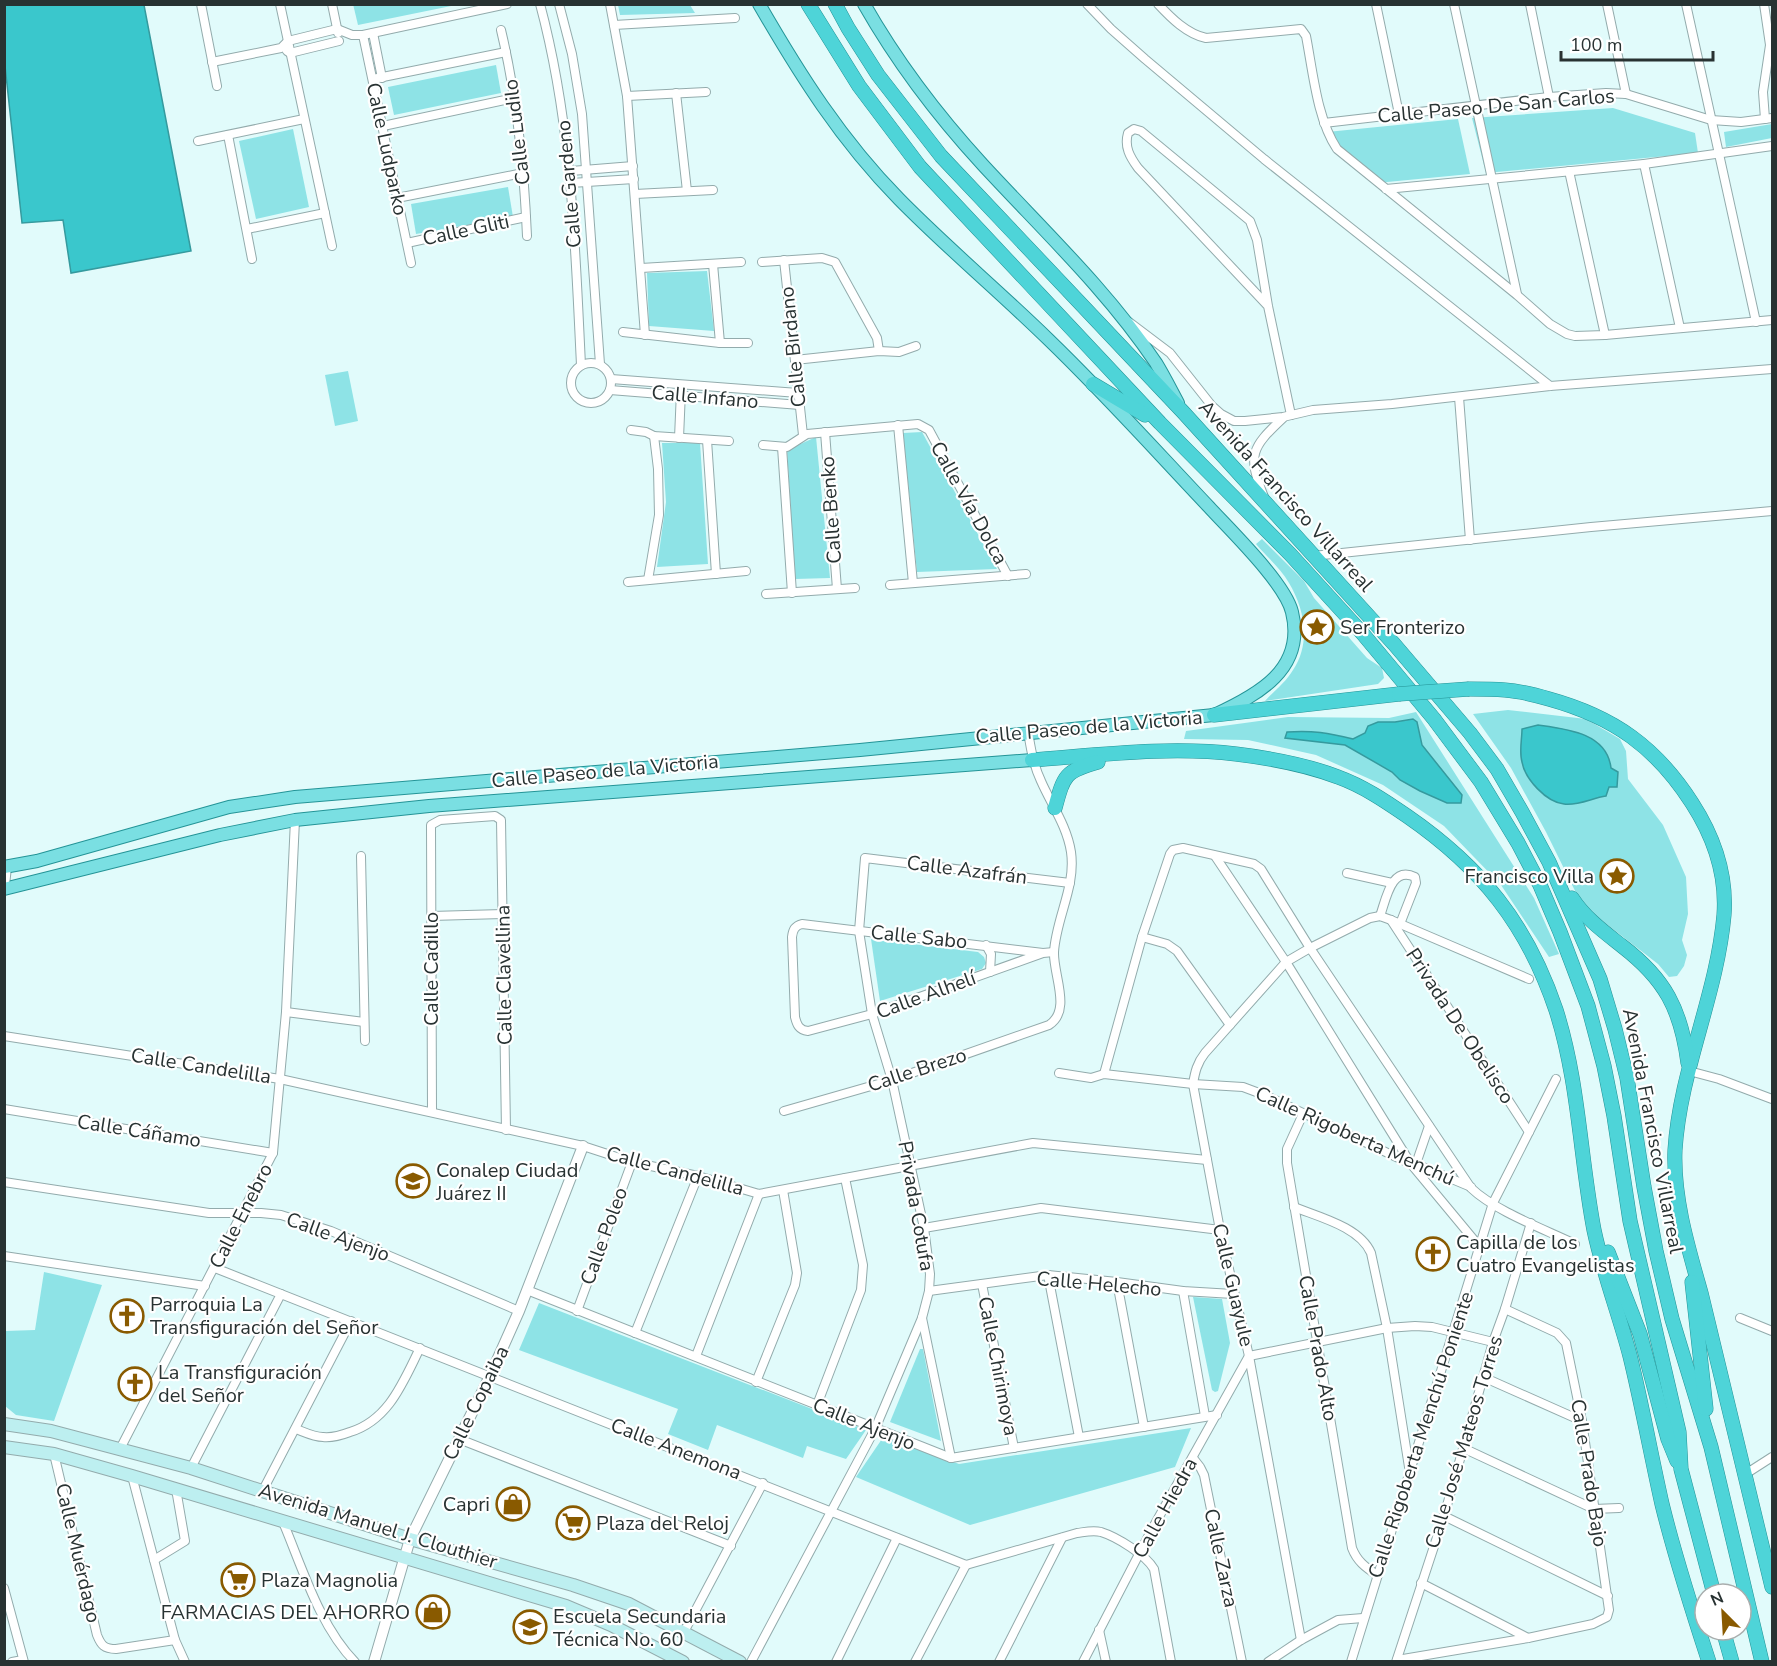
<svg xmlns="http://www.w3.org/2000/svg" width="1777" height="1666" font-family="'Nunito Sans',sans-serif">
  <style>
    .green { fill: #8ee3e6 }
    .water { fill: #3ac7cc; stroke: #359a9e; stroke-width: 1.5 }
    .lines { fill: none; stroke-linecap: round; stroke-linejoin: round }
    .minor-casing { stroke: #93abac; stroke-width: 10 }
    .tertiary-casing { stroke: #93abac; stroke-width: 12 }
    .secondary-casing { stroke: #93abac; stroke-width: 14 }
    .primary-casing { stroke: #249497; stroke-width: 14 }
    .trunk-casing { stroke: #249497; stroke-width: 15 }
    .minor { stroke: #fff; stroke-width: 8 }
    .tertiary { stroke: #fff; stroke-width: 10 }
    .secondary { stroke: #bdeff0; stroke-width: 12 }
    .primary { stroke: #7adfe2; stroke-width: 12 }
    .trunk { stroke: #4ed4d8; stroke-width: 14 }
    .trunk-bridge-casing { stroke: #249497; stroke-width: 15; stroke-linecap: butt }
    .trunk-bridge { stroke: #4ed4d8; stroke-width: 14 }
    .labels { text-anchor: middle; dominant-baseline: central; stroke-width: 4.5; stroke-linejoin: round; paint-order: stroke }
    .street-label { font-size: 20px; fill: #283232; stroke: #fff }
    .poi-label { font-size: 20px; fill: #283232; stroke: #fff; text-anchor: start }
  </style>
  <rect width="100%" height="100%" fill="#e1fbfb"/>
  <g class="green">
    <polygon points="353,4 456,4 456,5 358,25"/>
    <polygon points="618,5 690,5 695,13 620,15"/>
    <polygon points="496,65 501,93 394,115 388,87"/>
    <polygon points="1613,108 1695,133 1698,153 1486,173 1472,118"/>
    <polygon points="1458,119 1470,174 1377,183 1331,147 1327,132"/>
    <polygon points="1772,124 1772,138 1726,147 1724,132"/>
    <polygon points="293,129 309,207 256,219 239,141"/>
    <polygon points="508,187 513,217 416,234 411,204"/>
    <polygon points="707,271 714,331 649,326 647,273"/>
    <polygon points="348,371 358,421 335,426 325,375"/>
    <polygon points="922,432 997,569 917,572 903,433"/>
    <polygon points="816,437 830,578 795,579 787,450"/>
    <polygon points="662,443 700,443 708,564 657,567 666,502"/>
    <path d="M 1262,539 L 1304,581 L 1314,598 L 1367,658 L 1382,668 L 1384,678 L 1378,684 L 1265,701 C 1274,691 1286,682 1293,670 C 1311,643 1305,610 1289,583 C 1281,569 1267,557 1256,544 Z"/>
    <polygon points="1508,710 1586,719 1620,739 1626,751 1628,779 1663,825 1686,877 1688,914 1682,940 1687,955 1684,966 1677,976 1669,977 1658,964 1582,905 1546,832 1511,768 1473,714"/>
    <polygon points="1416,712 1534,898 1559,954 1549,957 1501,885 1444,826 1383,785 1316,755 1248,740 1184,739 1186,731 1288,717 1389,718"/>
    <polygon points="871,939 978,952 984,957 986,963 982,969 880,1001"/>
    <polygon points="44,1272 102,1285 54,1421 16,1415 5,1406 5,1331 35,1330"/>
    <polygon points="1193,1297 1222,1299 1230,1343 1218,1391 1215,1392 1212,1390"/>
    <polygon points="539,1303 866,1430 846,1459 807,1446 803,1458 717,1425 708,1450 668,1434 678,1409 519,1350"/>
    <polygon points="920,1349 923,1349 941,1441 890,1422"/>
    <polygon points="1191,1428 1175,1467 970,1525 856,1477 884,1436 959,1464"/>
  </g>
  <g class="water">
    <polygon points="4,5 144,5 191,251 71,273 63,220 22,223 5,66"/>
    <path d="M 1413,719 L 1417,722 L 1422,745 L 1462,795 L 1461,803 L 1447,803 L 1420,791 L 1400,780 L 1392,772 L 1345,745 L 1285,738 L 1287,732 C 1312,730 1329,733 1353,739 L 1365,733 L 1368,726 L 1378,722 L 1395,722 Z"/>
    <path d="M 1538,725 C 1567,729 1607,733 1611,768 L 1618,772 L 1617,787 L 1609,787 L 1606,796 C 1592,798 1578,806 1564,804 C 1546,802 1525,779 1522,762 C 1519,752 1522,739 1522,729 Z"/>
  </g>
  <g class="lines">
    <g class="minor-casing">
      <g id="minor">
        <polyline points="201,4 217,86"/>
        <polyline points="280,4 332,246"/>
        <polyline points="332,4 338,33"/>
        <path d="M 540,4 C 572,123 575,244 581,365"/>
        <polyline points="559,4 572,54 582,114 600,364"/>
        <polyline points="610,4 627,96 645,335"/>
        <polyline points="1087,4 1111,29 1145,59 1264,159 1550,386"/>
        <path d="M 1158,4 C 1171,18 1187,34 1206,38 L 1301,29 L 1306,36 C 1313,72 1317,119 1337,149 L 1517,295 L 1550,324 L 1567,334 L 1575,336 L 1605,335 L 1772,320"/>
        <polyline points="1376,4 1399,114"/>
        <polyline points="1454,4 1517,294"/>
        <polyline points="1530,4 1549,97"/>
        <polyline points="1607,4 1626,94"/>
        <polyline points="1686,4 1756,322"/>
        <polyline points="1764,4 1770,45 1763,92 1765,119"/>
        <polyline points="614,25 735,18"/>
        <path d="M 501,30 C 517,97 524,167 527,236"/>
        <polyline points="373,33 382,78"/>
        <polyline points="363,35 411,263"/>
        <polyline points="287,51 290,53 339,41"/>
        <polyline points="212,62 281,48 288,41 337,29 352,35 363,35 507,4"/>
        <polyline points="373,79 506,52"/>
        <polyline points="676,93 687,191"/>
        <polyline points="627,96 706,92"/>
        <polyline points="1324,123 1549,97 1606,93 1626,94 1711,120 1741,122 1772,118"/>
        <polyline points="383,126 514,98"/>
        <polyline points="228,135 252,259"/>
        <polyline points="198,141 304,119"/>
        <polyline points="1644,164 1680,328"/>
        <polyline points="571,171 633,166"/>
        <polyline points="1569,171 1605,335"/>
        <polyline points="571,183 634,179"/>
        <polyline points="1386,189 1644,164 1772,146"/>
        <polyline points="635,194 713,190"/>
        <polyline points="397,198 523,173"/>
        <polyline points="247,229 325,213"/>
        <polyline points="407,243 526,217"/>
        <polyline points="784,260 803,435"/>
        <polyline points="762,262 822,258 835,262 877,338 879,351"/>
        <polyline points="713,264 720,343"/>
        <polyline points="641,268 741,262"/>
        <path d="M 1268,306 L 1138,168 C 1130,157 1124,147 1128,133 L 1134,129 L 1141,131 L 1250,221 L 1257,240 L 1268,306 L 1291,415"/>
        <polyline points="1129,322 1170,353 1212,406 1221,414 1234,421 1245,421 1283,417 1313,410 1392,404 1550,386 1772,369"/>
        <polyline points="623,332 720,343 748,343"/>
        <polyline points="795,360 879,351 899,352 916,346"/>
        <circle cx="591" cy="383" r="20"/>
        <polyline points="611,379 798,393"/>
        <polyline points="610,390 800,405"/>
        <polyline points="1459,397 1470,540"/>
        <polyline points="898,425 913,583"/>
        <polyline points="631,430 646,432 654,436 729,441"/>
        <polyline points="825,432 837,589"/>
        <polyline points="679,438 681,391"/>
        <polyline points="707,440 716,574"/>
        <polyline points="763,445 787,447 807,434 918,424 929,430 1008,576"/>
        <polyline points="782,447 792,593"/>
        <path d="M 1264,497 C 1247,455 1251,448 1283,418"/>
        <polyline points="1313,556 1591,527 1772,511"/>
        <polyline points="648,580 659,515 658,469 654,436"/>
        <polyline points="628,582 746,571"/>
        <polyline points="890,585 1026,574"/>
        <polyline points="766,594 855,588"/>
        <polyline points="361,856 365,1041"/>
        <polyline points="1215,856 1286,962 1411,1164 1479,1246"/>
        <polyline points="1347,873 1392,883"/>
        <polyline points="431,916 503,914"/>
        <path d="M 1380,916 C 1386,900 1391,865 1415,877 L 1416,883 L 1400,924"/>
        <polyline points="1391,920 1529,1132"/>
        <polyline points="1142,937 1167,944 1177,951 1230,1025"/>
        <polyline points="986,945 991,954 990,972"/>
        <path d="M 1043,953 L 872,1014 L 808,1031 C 799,1030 797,1025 795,1017 L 792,937 C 793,929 795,926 802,924 L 1043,953 L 1054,952"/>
        <polyline points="286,1012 364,1022"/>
        <polyline points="4,1036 280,1079 583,1146 632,1162 698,1176 759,1194 1033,1143 1207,1160"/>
        <polyline points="1689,1071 1719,1079 1772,1099"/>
        <polyline points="1059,1073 1091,1078 1104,1074 1193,1084 1243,1087 1267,1096 1411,1164 1416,1164 1471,1187"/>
        <path d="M 1104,1074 L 1142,937 L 1170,854 L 1173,850 L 1183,848 L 1254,864 L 1261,869 L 1310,948 L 1471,1188 C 1495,1211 1544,1229 1575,1244"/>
        <polyline points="4,1109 273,1153"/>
        <path d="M 784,1111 L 892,1080 L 1049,1025 C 1072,1010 1053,975 1054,952 C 1056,918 1076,887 1071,852 C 1067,826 1051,804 1041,781 C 1033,764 1031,749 1028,732"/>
        <polyline points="432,1112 431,825 440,820 495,816 501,820 506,1130"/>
        <path d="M 1303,1114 L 1287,1149 L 1287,1163 L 1352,1548 C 1357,1561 1365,1567 1377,1575"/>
        <polyline points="1416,1164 1429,1126"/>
        <polyline points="4,1182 209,1213 261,1213 281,1215 331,1231 519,1311"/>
        <path d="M 1294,1207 C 1319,1217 1360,1227 1371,1253 L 1387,1328 L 1409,1467"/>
        <polyline points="924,1228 1041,1208 1220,1230"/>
        <polyline points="4,1256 205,1286"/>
        <path d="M 215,1268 L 966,1565 L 1077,1533 C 1085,1532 1093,1530 1101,1532 C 1117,1537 1146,1555 1154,1569 L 1171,1662"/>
        <polyline points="1048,1275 1079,1437"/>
        <polyline points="1117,1282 1144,1427"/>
        <polyline points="982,1284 1014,1448"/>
        <polyline points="527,1290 951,1458 1217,1415"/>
        <polyline points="929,1291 1048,1275 1117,1282 1183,1291 1233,1294"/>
        <polyline points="1183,1291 1205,1416"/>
        <polyline points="577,1311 632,1162"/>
        <polyline points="922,1318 951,1458"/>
        <polyline points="1740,1318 1772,1331"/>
        <polyline points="635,1333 698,1176"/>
        <polyline points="696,1356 759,1194"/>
        <polyline points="1483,1377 1582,1421"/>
        <polyline points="756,1382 795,1285 797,1273 783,1190"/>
        <polyline points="817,1405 861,1290 863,1265 845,1178"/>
        <path d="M 296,1429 C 304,1432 314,1437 323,1437 C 332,1438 342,1435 350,1432 C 389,1420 403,1382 420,1348"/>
        <polyline points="459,1439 731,1546"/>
        <polyline points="1463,1448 1594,1509 1619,1508"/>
        <polyline points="120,1449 273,1153 286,1012 295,820"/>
        <path d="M 54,1454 L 97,1635 C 101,1645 104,1649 116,1649 L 175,1640"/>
        <polyline points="1193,1458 1200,1467 1204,1475 1242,1662"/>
        <polyline points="191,1468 281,1294"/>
        <polyline points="1744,1475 1772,1457"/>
        <polyline points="132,1476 175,1640 185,1662"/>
        <polyline points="263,1490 351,1321"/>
        <polyline points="1444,1516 1608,1596"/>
        <path d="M 283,1522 C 302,1567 320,1627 355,1662"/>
        <polyline points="154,1560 185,1541 176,1489"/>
        <polyline points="1421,1583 1528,1638"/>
        <polyline points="4,1588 24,1662"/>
        <polyline points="1099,1630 1106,1662"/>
        <polyline points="684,1632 763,1483"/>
        <path d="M 1301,1640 L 1249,1356 L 1220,1230 L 1193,1084 C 1195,1072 1197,1063 1205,1053 L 1286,962 L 1310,948 L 1370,918 L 1380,916 L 1391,920 L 1529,979"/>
        <polyline points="1397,1660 1528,1638 1593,1624 1607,1617 1609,1610 1582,1421 1566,1343 1557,1333 1505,1309"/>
        <polyline points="12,1662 23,1660"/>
        <polyline points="751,1662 875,1429 922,1318 929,1291 930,1274 924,1228 892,1080 872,1014 859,931 865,858 1070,883"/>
        <polyline points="836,1662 897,1538"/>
        <polyline points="915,1662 966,1565"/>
        <polyline points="999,1662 1062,1538"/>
        <polyline points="1083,1662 1151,1531 1249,1356 1387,1328 1415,1326 1432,1327 1493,1342"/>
        <polyline points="1268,1662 1301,1640 1338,1620 1363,1618"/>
        <polyline points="1351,1662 1493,1203 1556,1079"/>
        <polyline points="1396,1662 1444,1516 1493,1342 1505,1309 1531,1223"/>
      </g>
    </g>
    <g class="tertiary-casing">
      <g id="tertiary">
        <polyline points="4,885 6,867"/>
        <polyline points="374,1662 410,1539 490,1376 519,1311 583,1146"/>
      </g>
    </g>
    <g class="secondary-casing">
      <g id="secondary">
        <polyline points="4,1424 51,1431 191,1468 410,1539 573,1585 629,1604 740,1662"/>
        <polyline points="4,1447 54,1454 132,1476 566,1606 611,1625 683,1662"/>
      </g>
    </g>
    <g class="primary-casing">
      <g id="primary">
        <path d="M 864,4 C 897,62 938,116 983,165 C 1042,229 1107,290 1156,363 C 1164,376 1171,390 1178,403"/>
        <path d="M 4,867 L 37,861 L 229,807 L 295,797 L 860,750 L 1214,715 C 1258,695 1306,669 1292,612 C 1285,583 1230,530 1209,507 C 1156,451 1105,394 1049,340 C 1000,292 947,248 899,199 C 841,140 800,75 759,4"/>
        <polyline points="4,889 220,835 295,820 429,806 1032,760"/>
      </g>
    </g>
    <g class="trunk-casing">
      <g id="trunk">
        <polyline points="808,4 859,86 920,167 1160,423 1290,554 1363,634 1434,719 1481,782 1518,843 1540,885 1560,932 1588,1006 1604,1066 1614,1116 1630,1221 1679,1432 1681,1469 1714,1594"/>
        <polyline points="835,4 848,28 878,75 941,156 1183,412 1394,644 1470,733 1497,769 1522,812 1549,862 1600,979 1615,1029 1627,1078 1644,1187 1656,1251 1672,1319 1711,1447 1762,1662"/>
        <polyline points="1093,384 1145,415"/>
        <path d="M 1469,689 C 1481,689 1493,689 1505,690 C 1520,691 1535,695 1549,699 C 1614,717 1656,747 1692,803 C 1714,837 1727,874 1724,915 C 1717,995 1680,1070 1675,1150 C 1673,1198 1688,1247 1701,1293 L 1772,1587"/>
        <polyline points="1214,715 1399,694"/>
        <path d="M 1032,760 C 1099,755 1169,746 1236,754 C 1269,758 1307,765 1338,777 C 1363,786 1385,801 1407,816 C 1481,867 1527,924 1556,1010 C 1579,1082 1580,1157 1594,1230 C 1603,1273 1619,1314 1630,1356 C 1642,1405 1651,1455 1662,1504 C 1675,1557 1692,1610 1709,1662"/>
        <path d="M 1055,808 C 1064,775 1065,771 1098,762"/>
        <path d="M 1572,898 C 1585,918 1603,931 1622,946 C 1665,979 1681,1009 1688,1063"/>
        <polyline points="1608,1252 1640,1334 1668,1439 1677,1461"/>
        <polyline points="1692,1282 1706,1409"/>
        <polyline points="1723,1630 1732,1662"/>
      </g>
    </g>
    <use href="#minor" class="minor"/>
    <use href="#tertiary" class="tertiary"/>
    <use href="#secondary" class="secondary"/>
    <use href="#primary" class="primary"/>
    <use href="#trunk" class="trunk"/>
    <g class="trunk-bridge-casing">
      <polyline id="trunk-bridge" points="1399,694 1469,689"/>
    </g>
    <use href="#trunk-bridge" class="trunk-bridge"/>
  </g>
  <defs>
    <g id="sight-ring" transform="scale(1.725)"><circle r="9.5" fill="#fff" stroke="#895a00" stroke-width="1.5"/><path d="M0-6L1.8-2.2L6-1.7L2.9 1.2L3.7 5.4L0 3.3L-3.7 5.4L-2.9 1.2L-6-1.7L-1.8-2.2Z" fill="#895a00"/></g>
    <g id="school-ring" transform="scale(1.725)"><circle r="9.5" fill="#fff" stroke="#895a00" stroke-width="1.5"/><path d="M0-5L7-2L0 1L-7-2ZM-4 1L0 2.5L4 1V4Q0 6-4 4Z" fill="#895a00"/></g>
    <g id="church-ring" transform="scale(1.725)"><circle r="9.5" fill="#fff" stroke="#895a00" stroke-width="1.5"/><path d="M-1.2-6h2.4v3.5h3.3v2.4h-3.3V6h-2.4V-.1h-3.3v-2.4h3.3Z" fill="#895a00"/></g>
    <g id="shop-ring" transform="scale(1.725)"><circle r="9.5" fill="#fff" stroke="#895a00" stroke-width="1.5"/><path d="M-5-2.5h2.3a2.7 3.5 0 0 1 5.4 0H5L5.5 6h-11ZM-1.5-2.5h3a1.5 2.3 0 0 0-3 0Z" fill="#895a00"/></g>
    <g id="supermarket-ring" transform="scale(1.725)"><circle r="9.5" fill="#fff" stroke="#895a00" stroke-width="1.5"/><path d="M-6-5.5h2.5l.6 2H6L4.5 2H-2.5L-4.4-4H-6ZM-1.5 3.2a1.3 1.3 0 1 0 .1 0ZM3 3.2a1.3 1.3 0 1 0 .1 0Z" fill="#895a00"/></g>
  </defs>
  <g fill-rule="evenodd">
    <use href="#sight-ring" x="1317" y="627"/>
    <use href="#sight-ring" x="1617" y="876"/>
    <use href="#school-ring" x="413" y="1181"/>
    <use href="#church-ring" x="1433" y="1254"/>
    <use href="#church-ring" x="127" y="1316"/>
    <use href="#church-ring" x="135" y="1384"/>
    <use href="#shop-ring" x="513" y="1504"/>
    <use href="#supermarket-ring" x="573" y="1523"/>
    <use href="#supermarket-ring" x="238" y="1580"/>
    <use href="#shop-ring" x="433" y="1612"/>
    <use href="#school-ring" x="530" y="1627"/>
  </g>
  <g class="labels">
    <g class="street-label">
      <text transform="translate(1496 106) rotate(-5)">Calle Paseo De San Carlos</text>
      <text transform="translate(517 132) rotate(-97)">Calle Ludilo</text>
      <text transform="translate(387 149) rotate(78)">Calle Ludparko</text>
      <text transform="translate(569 184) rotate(-95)">Calle Gardeno</text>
      <text transform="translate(466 230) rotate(-12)">Calle Gliti</text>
      <text transform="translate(793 347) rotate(-96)">Calle Birdano</text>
      <text transform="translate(705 397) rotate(5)">Calle Infano</text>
      <text transform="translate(1286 496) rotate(48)">Avenida Francisco Villarreal</text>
      <text transform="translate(969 503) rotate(61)">Calle Vía Dolca</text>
      <text transform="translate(831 510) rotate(-94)">Calle Benko</text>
      <text transform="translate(1089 727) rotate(-5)">Calle Paseo de la Victoria</text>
      <text transform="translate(605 771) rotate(-5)">Calle Paseo de la Victoria</text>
      <text transform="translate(967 870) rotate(7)">Calle Azafrán</text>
      <text transform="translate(919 937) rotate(6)">Calle Sabo</text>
      <text transform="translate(431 969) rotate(-90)">Calle Cadillo</text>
      <text transform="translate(504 975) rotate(-91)">Calle Clavellina</text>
      <text transform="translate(926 995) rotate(-20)">Calle Alhelí</text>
      <text transform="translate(1460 1026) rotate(57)">Privada De Obelisco</text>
      <text transform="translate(201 1066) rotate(9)">Calle Candelilla</text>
      <text transform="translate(917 1070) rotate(-18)">Calle Brezo</text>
      <text transform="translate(139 1131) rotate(9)">Calle Cáñamo</text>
      <text transform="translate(1653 1131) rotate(79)">Avenida Francisco Villarreal</text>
      <text transform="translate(1355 1136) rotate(24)">Calle Rigoberta Menchú</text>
      <text transform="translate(675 1171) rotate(15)">Calle Candelilla</text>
      <text transform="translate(916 1206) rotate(80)">Privada Cotufa</text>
      <text transform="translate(241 1216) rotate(-63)">Calle Enebro</text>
      <text transform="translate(604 1236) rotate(-70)">Calle Poleo</text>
      <text transform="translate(338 1237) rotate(20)">Calle Ajenjo</text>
      <text transform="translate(1099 1284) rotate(5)">Calle Helecho</text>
      <text transform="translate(1233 1285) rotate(77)">Calle Guayule</text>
      <text transform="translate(1318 1348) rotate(80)">Calle Prado Alto</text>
      <text transform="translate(998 1366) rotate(79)">Calle Chirimoya</text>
      <text transform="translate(476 1403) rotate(-64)">Calle Copaiba</text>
      <text transform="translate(864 1424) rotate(22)">Calle Ajenjo</text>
      <text transform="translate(1421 1435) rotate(-72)">Calle Rigoberta Menchú Poniente</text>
      <text transform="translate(1464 1442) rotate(-73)">Calle José Mateos Torres</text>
      <text transform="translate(676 1449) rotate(21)">Calle Anemona</text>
      <text transform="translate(1589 1473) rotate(81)">Calle Prado Bajo</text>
      <text transform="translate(1165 1508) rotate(-61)">Calle Hiedra</text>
      <text transform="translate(378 1526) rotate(17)">Avenida Manuel J. Clouthier</text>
      <text transform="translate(78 1553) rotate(77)">Calle Muérdago</text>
      <text transform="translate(1221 1558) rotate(78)">Calle Zarza</text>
    </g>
    <g class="poi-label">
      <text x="1340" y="627">Ser Fronterizo</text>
      <text x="1594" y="876" text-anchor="end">Francisco Villa</text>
      <text x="436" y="1170">Conalep Ciudad<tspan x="436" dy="23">Juárez II</tspan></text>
      <text x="1456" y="1242">Capilla de los<tspan x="1456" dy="23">Cuatro Evangelistas</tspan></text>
      <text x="150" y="1304">Parroquia La<tspan x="150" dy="23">Transfiguración del Señor</tspan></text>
      <text x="158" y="1372">La Transfiguración<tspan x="158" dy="23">del Señor</tspan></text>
      <text x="490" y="1504" text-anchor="end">Capri</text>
      <text x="596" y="1523">Plaza del Reloj</text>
      <text x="261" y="1580">Plaza Magnolia</text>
      <text x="410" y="1612" text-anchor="end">FARMACIAS DEL AHORRO</text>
      <text x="553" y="1616">Escuela Secundaria<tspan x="553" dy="23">Técnica No. 60</tspan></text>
    </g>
  </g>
  <rect width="1777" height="1666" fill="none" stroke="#283232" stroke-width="12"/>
  <g transform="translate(1723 1612) rotate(336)"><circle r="28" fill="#ffffff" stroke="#a9adad" stroke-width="1.5"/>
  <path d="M0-4.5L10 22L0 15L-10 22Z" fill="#895a00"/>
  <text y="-9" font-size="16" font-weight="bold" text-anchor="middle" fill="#283232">N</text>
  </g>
  <path d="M1561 51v9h152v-9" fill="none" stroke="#283232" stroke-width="3"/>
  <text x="1570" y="51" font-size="18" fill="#283232" stroke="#ffffff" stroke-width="4.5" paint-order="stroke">100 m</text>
</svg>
